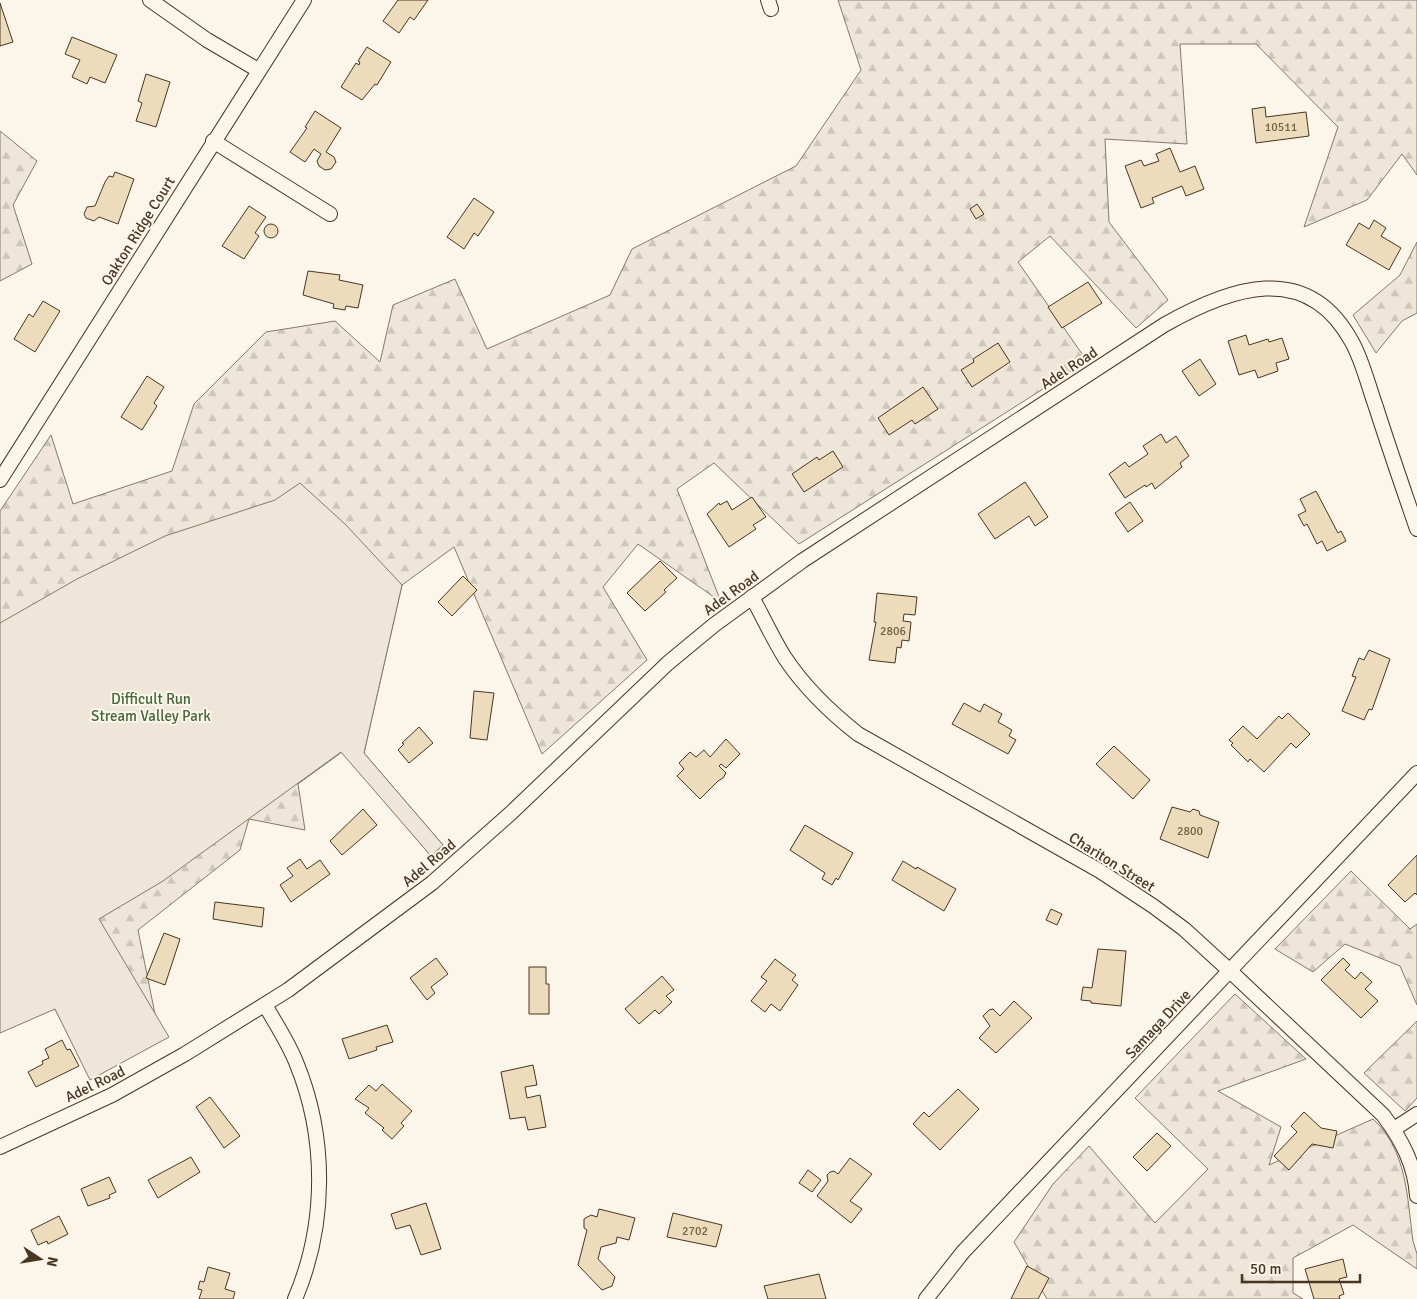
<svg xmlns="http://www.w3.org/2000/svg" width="1417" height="1299" font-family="Signika,sans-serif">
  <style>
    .forest { fill: url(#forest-firs); stroke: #887966 }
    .park { fill: #ede6d9; stroke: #887966 }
    .building { fill: #ecdcbc; stroke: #4a3520 }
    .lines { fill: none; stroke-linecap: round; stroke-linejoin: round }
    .minor-casing { stroke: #4a3520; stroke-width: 16 }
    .minor { stroke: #fbf6e9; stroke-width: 14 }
    .labels { text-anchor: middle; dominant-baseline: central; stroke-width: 4; stroke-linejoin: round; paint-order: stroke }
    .number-label { font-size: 12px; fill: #725f47 }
    .street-label { font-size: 15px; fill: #4a3520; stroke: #fbf6e9 }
    .park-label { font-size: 15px; fill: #436837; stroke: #fbf6e9 }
  </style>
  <defs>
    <pattern id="forest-firs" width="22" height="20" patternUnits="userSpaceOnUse" patternTransform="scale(1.25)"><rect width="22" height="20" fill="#ede6d9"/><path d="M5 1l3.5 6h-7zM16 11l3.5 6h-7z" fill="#cdc6ba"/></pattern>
  </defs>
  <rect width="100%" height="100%" fill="#fbf6e9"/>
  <g class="forest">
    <polygon points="838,0 1417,0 1417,175 1402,154 1367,200 1304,227 1338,127 1256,44 1180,44 1187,144 1105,139 1109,222 1168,300 1136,328 1050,236 1018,262 1087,361 799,544 714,463 677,489 721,602 638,544 603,587 647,660 542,754 454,547 402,585 364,753 443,845 431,856 342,752 298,784 305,830 249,819 240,850 138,930 155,1014 71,1040 55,1009 0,1024 0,511 51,435 73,504 172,471 194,404 266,332 335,321 380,362 393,305 455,279 487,349 610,295 632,249 796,166 861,70"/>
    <polygon points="0,131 37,161 13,205 32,264 0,281"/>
    <polygon points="1417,242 1417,313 1402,321 1376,353 1353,315 1400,275"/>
    <polygon points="1351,871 1410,929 1417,924 1417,1005 1400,966 1345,944 1313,972 1275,949"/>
    <path d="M 1235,994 L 1306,1059 L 1218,1091 L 1281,1127 L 1269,1165 L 1373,1119 C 1407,1150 1407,1197 1413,1241 L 1417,1254 L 1417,1269 L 1353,1225 L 1293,1258 L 1293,1293 L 1303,1299 L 1047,1299 L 1014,1242 L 1053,1184 L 1089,1146 L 1155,1223 L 1208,1169 L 1135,1098 Z"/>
    <polygon points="1417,1021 1417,1098 1405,1111 1364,1073"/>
  </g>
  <polygon class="park" points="300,483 345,524 402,585 364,753 443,845 431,856 341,752 163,881 99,919 169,1037 90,1080 55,1009 0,1033 0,623 77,579 165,536 275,500"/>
  <g class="building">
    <polygon points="398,0 428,0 414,20 410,17 399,33 383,21"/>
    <polygon points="0,3 13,42 0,46"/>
    <polygon points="72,37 117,55 105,83 90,77 87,84 72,77 80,60 65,54"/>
    <polygon points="367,47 391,62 377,85 375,84 362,100 341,87 356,63 359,65 360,62 358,61"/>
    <polygon points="146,74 170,82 156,127 136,121 142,103 138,101"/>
    <polygon points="1265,107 1266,117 1306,112 1309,136 1256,143 1252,109"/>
    <polygon points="315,111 341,128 326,152 334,157 336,162 331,169 325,170 319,166 317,161 321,154 314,149 305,162 290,152 307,128 305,127"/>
    <polygon points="1170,148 1180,172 1195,166 1204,189 1186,196 1182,186 1152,198 1154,203 1141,208 1125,166 1141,160 1144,166 1159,161 1156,154"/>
    <polygon points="115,172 134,179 118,224 99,217 94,221 86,218 84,214 87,207 95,206 105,182 109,176 113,177"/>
    <polygon points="474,198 494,212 478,236 474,233 464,249 447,237"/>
    <polygon points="977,204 984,214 976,219 970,209"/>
    <polygon points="249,206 266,217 255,233 259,236 244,259 222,246"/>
    <polygon points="1374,220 1386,228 1381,236 1401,248 1389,270 1346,245 1359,223 1369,229"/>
    <circle cx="271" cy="231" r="7"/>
    <polygon points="308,271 340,275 339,280 363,285 358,308 346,306 345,310 333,308 334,304 303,295"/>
    <polygon points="1088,282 1102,303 1062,328 1048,307"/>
    <polygon points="43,301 60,311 35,352 14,339 29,314 33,317"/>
    <polygon points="1246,335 1249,345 1268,339 1269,342 1282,338 1289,359 1276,363 1278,371 1258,378 1255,370 1239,375 1228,341"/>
    <polygon points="998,343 1010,362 972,387 961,370 974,362 973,359"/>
    <polygon points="1200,359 1216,384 1199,396 1182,371"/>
    <polygon points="147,376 164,387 154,403 157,406 142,430 121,417"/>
    <polygon points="923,387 938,409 915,424 912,420 889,435 878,418"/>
    <polygon points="1161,434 1166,443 1176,436 1189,456 1180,463 1182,467 1155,489 1152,483 1146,487 1145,485 1125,498 1109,474 1125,462 1129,467 1148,454 1143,446"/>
    <polygon points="833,451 843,467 804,492 792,474 817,457 819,460"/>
    <polygon points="1025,482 1048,517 1035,526 1029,516 995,539 978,514"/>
    <polygon points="1316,491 1338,533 1341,531 1346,541 1327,551 1322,541 1317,544 1307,524 1304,526 1298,515 1306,511 1300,499"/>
    <polygon points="752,497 766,517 753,525 756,529 729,547 707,514 719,503 720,505 727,501 732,510"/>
    <polygon points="1130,502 1143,521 1128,532 1115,513"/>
    <polygon points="660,561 677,578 664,590 666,592 645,611 627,593"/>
    <polygon points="463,576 477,590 452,616 438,602"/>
    <polygon points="877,593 917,597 915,615 904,614 903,621 911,622 909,641 902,640 901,648 897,647 895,663 869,660 876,622 874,622"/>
    <polygon points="1369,650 1390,659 1372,710 1369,709 1364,720 1342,711 1356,677 1352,676 1359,658 1364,660"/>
    <polygon points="474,691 494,693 487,740 470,738"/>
    <polygon points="964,703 980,712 984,704 1002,714 998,722 1012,730 1009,736 1016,740 1008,754 952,724"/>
    <polygon points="1288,713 1310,734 1296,748 1291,743 1264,772 1250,759 1248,762 1231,745 1233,743 1229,740 1243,726 1257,739 1279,716 1282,719"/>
    <polygon points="419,727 433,743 409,763 398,750 404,744 402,743"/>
    <polygon points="726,739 740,754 726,768 721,764 719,766 726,773 723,778 718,781 700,799 677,776 684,769 679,763 690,752 696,757 704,750 710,757"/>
    <polygon points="1114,746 1150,780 1133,799 1096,764"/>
    <polygon points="1172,807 1190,812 1193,809 1199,811 1200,815 1219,822 1208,858 1160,839"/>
    <polygon points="363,809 377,825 342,855 330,841"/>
    <polygon points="805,825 853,853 838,880 836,878 832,885 822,879 825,873 790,850"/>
    <polygon points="1417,855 1417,895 1415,893 1405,902 1388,885"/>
    <polygon points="300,859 307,869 320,860 330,874 291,902 280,885 293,876 287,868"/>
    <polygon points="903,861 916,869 917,867 956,889 944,911 892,880"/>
    <polygon points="215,902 264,908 262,927 213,919"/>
    <polygon points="1051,909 1062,914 1057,925 1046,920"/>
    <polygon points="164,933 180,939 165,985 146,978"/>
    <polygon points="1098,949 1126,951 1121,1006 1091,1003 1091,1001 1081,1000 1083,987 1092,988"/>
    <polygon points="436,958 448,974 431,987 435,993 427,1000 410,978"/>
    <polygon points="1343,958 1350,965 1345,970 1355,979 1361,972 1372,982 1365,989 1378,1001 1361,1018 1321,980"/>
    <polygon points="775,959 796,975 792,980 798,985 780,1011 771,1004 765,1012 751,1001 767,981 761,977"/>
    <polygon points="529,967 546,967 546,984 549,984 549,1014 529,1014"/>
    <polygon points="662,976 674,990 666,996 672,1002 659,1014 655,1010 639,1024 625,1009"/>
    <polygon points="1014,1001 1032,1018 996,1053 979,1038 990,1026 983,1016 989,1010 993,1009 1000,1016"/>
    <polygon points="387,1025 393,1042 376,1047 377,1050 349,1059 342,1039"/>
    <polygon points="62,1040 67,1050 70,1049 79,1066 36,1087 28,1072 43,1064 42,1061 49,1058 45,1049"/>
    <polygon points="533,1065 537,1085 525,1087 527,1098 540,1095 546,1127 528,1130 525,1117 510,1119 501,1072"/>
    <polygon points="382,1084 412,1111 401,1123 404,1126 392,1139 382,1130 384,1128 365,1113 369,1108 355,1099 369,1085 376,1091"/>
    <polygon points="958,1089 979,1109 940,1150 913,1124 924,1112 929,1117"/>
    <polygon points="210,1097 240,1136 224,1148 196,1107"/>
    <polygon points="1304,1112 1321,1128 1337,1131 1333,1148 1312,1144 1289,1170 1274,1156 1297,1132 1291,1126"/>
    <polygon points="1157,1133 1171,1146 1147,1171 1133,1157"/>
    <polygon points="191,1157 200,1172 158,1198 148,1180"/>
    <polygon points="850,1158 872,1174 850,1201 862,1209 851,1223 817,1196 828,1181 827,1175 830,1172 834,1171 838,1174"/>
    <polygon points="808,1170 821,1180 812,1192 799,1183"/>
    <polygon points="109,1177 116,1192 109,1195 110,1198 88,1206 81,1189"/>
    <polygon points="426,1203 441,1249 421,1255 410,1225 396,1229 391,1214"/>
    <polygon points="599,1209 635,1218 629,1240 617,1237 616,1243 601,1247 598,1259 615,1277 612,1286 602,1290 578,1265 587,1230 584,1228 584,1219 591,1215 597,1217"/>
    <polygon points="673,1213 722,1225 716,1247 667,1237"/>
    <polygon points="59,1216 68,1234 48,1244 47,1241 38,1245 31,1230"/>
    <polygon points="1343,1259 1347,1277 1339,1279 1344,1294 1339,1296 1340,1299 1314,1299 1305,1269"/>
    <polygon points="1027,1266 1049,1278 1038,1299 1011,1299"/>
    <polygon points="208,1267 230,1273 225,1289 235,1292 233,1299 199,1299 202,1290 198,1289 200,1281 204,1282"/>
    <polygon points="819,1274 826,1299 768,1299 764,1286"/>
  </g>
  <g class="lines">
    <g class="minor-casing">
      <g id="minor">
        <polyline points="150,0 207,40 258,70"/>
        <polyline points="768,0 771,9"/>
        <polyline points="213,141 330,214"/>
        <polyline points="0,480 304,0"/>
        <path d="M 752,597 C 763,617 773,639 785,658 C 805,688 830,712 858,734 L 1100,871 L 1153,906 L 1184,929 L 1230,971 L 1383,1115 C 1402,1140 1415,1165 1417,1196"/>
        <path d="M 265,1005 C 276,1024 288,1042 296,1062 C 327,1137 327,1224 295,1299"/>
        <polyline points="1394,1129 1417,1114"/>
        <path d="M 0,1147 L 112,1095 L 185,1054 L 288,990 L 432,883 L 511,813 L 668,663 L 714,625 L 802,561 L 1164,325 C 1229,288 1307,259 1352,342 C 1363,362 1368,385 1376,407 C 1389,448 1403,488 1417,529"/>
        <polyline points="926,1299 963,1252 1417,773"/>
      </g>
    </g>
    <use href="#minor" class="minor"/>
  </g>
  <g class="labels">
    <g class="number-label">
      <text x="1281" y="127">10511</text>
      <text x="893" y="631">2806</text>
      <text x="1190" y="831">2800</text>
      <text x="695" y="1231">2702</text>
    </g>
    <g class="street-label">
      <text transform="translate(138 231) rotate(-58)">Oakton Ridge Court</text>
      <text transform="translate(1069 368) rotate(-33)">Adel Road</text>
      <text transform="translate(731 593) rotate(-36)">Adel Road</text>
      <text transform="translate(1112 862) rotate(32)">Chariton Street</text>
      <text transform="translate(429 863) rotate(-40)">Adel Road</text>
      <text transform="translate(1158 1024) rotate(-47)">Samaga Drive</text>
      <text transform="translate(95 1084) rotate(-26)">Adel Road</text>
    </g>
    <g class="park-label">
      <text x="151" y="699">Difficult Run<tspan x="151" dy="17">Stream Valley Park</tspan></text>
    </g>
  </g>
  <g transform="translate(40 1259) rotate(102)" stroke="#fbf6e9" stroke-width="4" paint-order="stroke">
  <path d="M0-4L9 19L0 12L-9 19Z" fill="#4a3520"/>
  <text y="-8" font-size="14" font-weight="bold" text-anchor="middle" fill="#4a3520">N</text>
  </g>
  <path d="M1242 1274v8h118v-8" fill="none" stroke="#4a3520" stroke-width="2.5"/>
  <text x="1250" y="1274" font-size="15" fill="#4a3520" stroke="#fbf6e9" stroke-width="4" paint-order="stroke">50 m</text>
</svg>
